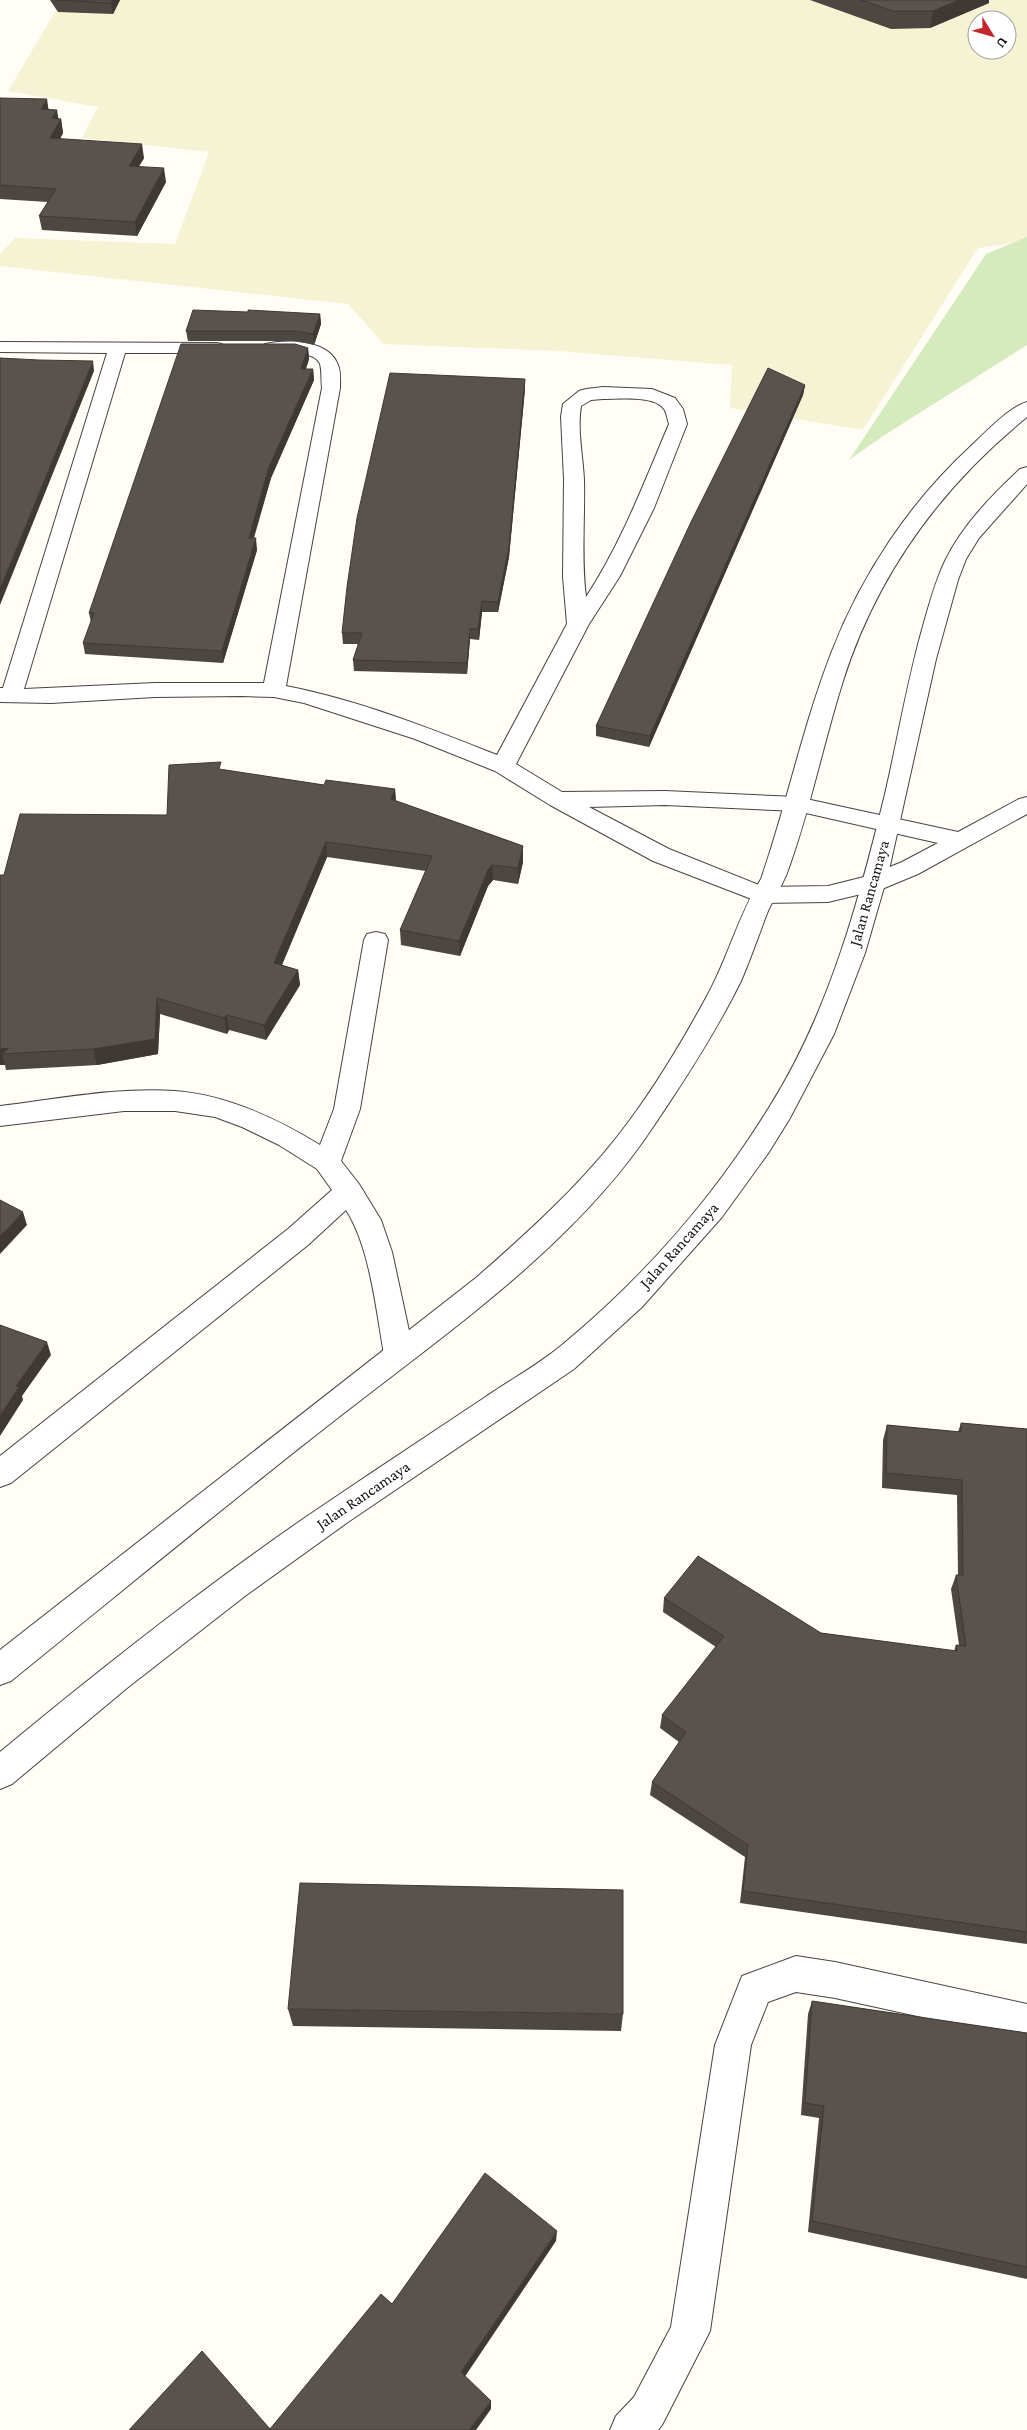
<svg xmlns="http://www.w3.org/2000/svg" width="1027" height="2430" font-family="'Crimson Pro',serif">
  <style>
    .farmland { fill: #f6f3d4; fill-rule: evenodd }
    .green { fill: #d5ebbd }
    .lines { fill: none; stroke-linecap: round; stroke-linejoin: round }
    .minor-casing { stroke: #444; stroke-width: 2 }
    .tertiary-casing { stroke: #444; stroke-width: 2 }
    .minor { fill: #fff; fill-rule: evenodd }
    .tertiary { fill: #fff; fill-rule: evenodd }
    .wall { fill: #4d4742 }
    .shaded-wall { fill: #3f3936 }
    .building { fill: #5a524d; stroke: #3f3936 }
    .labels { text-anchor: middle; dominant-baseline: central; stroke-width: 5; stroke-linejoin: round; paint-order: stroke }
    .street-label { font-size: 16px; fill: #111; stroke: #fff }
  </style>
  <rect width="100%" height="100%" fill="#fffdf5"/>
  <path class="farmland" d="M 62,0 L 1027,0 L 1027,241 L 978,248 L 863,430 L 730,408 L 732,365 L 558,351 L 384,344 L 348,304 L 0,266 L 0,254 L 15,238 L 175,244 L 209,152 L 82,138 L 98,107 L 8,91 ZM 977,20 L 1007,20 L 1007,50 L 977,50 Z"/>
  <polygon class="green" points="1027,237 1027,345 883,436 849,460 986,254"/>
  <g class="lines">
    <g class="minor-casing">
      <g id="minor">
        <path d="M 0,342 L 216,343 L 222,344 L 225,348 L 222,352 L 216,353 L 125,353 L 24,689 L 155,683 L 264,683 L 322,388 C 321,380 322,371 320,364 C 314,348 278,355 265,352 L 262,348 L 265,344 C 286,339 329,339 338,365 C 341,372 340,381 340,388 L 286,686 C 358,700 429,728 497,755 L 567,624 L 563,577 L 564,479 L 561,417 L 563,404 L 579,391 L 586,389 L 603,387 L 652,389 L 675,398 L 683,409 L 687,424 L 654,508 L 620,576 L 589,624 L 516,764 L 562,792 L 665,791 L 797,797 L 958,832 L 1019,799 L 1027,797 L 1027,814 L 918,874 L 882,889 L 828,902 L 762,903 L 653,861 L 550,805 L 495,771 L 415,739 L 304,703 L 274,697 L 242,696 L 155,697 L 51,703 L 0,702 L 0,688 L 3,688 L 107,353 L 0,352 ZM 603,399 C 618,399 655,395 664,409 C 667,413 667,419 669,424 C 644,483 621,544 586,597 C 581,558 585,519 584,480 C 583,456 577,431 581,406 L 591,400 ZM 665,805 L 797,811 L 938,843 L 902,862 L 868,876 L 828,886 L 764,887 L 669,849 L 589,807 Z"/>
        <path d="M 376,932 L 385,934 L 388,940 L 360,1109 L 341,1161 L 359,1184 L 381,1220 L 392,1252 L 414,1354 L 409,1362 L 399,1366 L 389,1362 L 384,1354 C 376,1310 370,1247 346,1210 L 308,1245 L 11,1483 L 0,1487 L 0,1456 L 288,1229 L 332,1190 L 317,1169 L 279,1145 L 242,1127 L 215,1117 L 175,1111 L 124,1111 L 0,1126 L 0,1106 C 57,1099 117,1087 175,1091 C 227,1095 276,1118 320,1145 L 334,1109 L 364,940 L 367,934 Z"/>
        <polygon points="796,1956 835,1962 1027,2004 1027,2040 835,1998 796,1992 768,2002 751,2045 710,2331 662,2425 658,2430 610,2430 616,2416 634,2397 671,2327 715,2045 742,1976"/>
      </g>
    </g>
    <g class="tertiary-casing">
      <g id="tertiary">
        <path d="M 1027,402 L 1027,417 C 941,487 877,574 843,681 C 823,744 810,811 787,873 C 782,886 774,898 768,911 C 759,934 751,958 741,981 C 717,1030 686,1078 655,1124 C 577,1243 454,1327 344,1413 C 232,1500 122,1591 11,1681 L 0,1685 L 0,1650 L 477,1277 C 527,1233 576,1189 617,1137 C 651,1094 681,1044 707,996 C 728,958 738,916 761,879 C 787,804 803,725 832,651 C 862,574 910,502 971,446 C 985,433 1009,407 1027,402 Z"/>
        <path d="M 1027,467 L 1027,484 L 979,538 L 966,559 L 958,580 L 936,659 L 889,870 L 865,953 L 834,1034 L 790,1118 L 769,1152 L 722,1217 L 642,1307 L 574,1369 L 348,1522 L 245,1596 L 127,1688 L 12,1784 L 0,1789 L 0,1752 C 99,1670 200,1590 306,1517 C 365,1477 425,1437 484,1398 C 510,1380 538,1365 562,1345 C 643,1278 715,1196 770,1106 C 829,1012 859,901 885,794 C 898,738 907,682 923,626 C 929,605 935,582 945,561 C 962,526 991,496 1020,469 Z"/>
      </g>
    </g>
    <use href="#minor" class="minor"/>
    <use href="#tertiary" class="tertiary"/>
  </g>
  <g class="wall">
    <polygon points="50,0 120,0 113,14 58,12"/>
    <polygon points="810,0 989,0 989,3 930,28 891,29"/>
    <polygon points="0,98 49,109 58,119 61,119 63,133 60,139 144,158 139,166 166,182 137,236 42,230 39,216 48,202 0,199"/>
    <polygon points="320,314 321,324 314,345 296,341 188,341 186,331"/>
    <polygon points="308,348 309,359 306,369 313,369 314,380 271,478 254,538 257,550 223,663 85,654 83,643 91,622 89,613"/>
    <polygon points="805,385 803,395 649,747 596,736 596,726"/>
    <polygon points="525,389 509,557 498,612 482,612 479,640 470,639 467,674 354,671 353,660 358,644 343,644 342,633"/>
    <polygon points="222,770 324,785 395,789 396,801 523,846 523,862 518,884 493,880 488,886 460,956 401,945 400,930 426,871 327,857 282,965 298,970 300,985 266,1040 229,1030 227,1034 160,1014 158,1054 97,1065 6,1070 5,1065 0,1065 0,875 4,875 167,815"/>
    <polygon points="961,1423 1027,1429 1027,1944 740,1903 745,1857 650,1795 652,1782 679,1742 660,1728 662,1715 716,1647 663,1612 664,1598 821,1633 954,1651 956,1645 959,1645 951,1589 956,1575 958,1575 957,1495 882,1488 883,1440 887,1425 958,1432"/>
    <polygon points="812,2001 1027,2033 1027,2279 808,2232 819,2118 801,2115 808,2014"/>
    <polygon points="288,2009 623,2014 621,2031 293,2026"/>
  </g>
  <g class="shaded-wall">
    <polygon points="112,0 120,0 113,14 111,3"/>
    <polygon points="959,0 989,0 989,3 930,28 933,11"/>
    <polygon points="47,99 49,113 41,109"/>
    <polygon points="57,110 59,122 61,119 63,133 52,152 50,138 52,118"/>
    <polygon points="142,144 144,158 131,180 129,166"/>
    <polygon points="164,168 166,182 137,236 135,222"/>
    <polygon points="320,314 321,324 314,345 313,334"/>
    <polygon points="308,348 309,359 302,380 301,369"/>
    <polygon points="93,361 94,371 0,605 0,589"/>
    <polygon points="313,369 314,380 271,478 250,549 249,538 269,467"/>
    <polygon points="525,379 525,389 509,557 498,612 498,602"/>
    <polygon points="805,385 803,395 649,747 650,736"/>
    <polygon points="256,538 257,550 223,663 222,651"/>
    <polygon points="482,601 482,612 479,640 478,629"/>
    <polygon points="470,629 470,639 467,674 467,663"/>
    <polygon points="395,789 396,805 391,799"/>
    <polygon points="326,842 327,857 276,979 274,963"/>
    <polygon points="523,846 523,862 518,884 518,868"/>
    <polygon points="492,865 493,880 488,886 460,956 459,941 488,870"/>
    <polygon points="298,970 300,985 266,1040 264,1025"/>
    <polygon points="157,998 160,1014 158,1054 97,1065 93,1049"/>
    <polygon points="227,1015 229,1030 227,1034 224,1018"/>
    <polygon points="9,1048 2,1054 5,1065 0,1065 0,1049"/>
    <polygon points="23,1212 27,1225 0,1254 0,1236"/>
    <polygon points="47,1342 51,1355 22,1396 23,1400 0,1436 0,1416 16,1386"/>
    <polygon points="557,2231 556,2241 462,2381 461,2372"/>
    <polygon points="491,2401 491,2409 476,2430 469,2430"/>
  </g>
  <g class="building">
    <polygon points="56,0 112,0 111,3"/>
    <polygon points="861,0 959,0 933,11 893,11"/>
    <polygon points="0,98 47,99 41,109 57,110 52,118 61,119 50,138 142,144 129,166 164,168 135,222 39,216 56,189 0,185"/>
    <polygon points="193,310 248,312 248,310 320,314 313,334 295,331 186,331"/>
    <polygon points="181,344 295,344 308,348 301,369 313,369 269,467 249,538 256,538 222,651 83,643 94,613 89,613"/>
    <polygon points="0,358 39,360 93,361 0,589"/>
    <polygon points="768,368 805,385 650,736 596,726 691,522"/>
    <polygon points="390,373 525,379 509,547 498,602 482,601 478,629 470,629 467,663 353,660 362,633 342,633 347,587 357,518"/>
    <polygon points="221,762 219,769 324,785 326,780 395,789 391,799 523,846 518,868 492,865 488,870 459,941 400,930 432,856 326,842 274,963 298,970 264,1025 227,1015 224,1018 157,998 155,1039 93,1049 2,1054 9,1048 0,1049 0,875 4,875 20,814 167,815 169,765"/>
    <polygon points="0,1200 23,1212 0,1236"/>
    <polygon points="0,1325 47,1342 16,1386 19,1387 0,1416"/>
    <polygon points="961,1423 1027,1429 1027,1932 743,1891 748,1845 652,1782 686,1732 662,1715 724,1636 664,1598 698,1556 821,1633 957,1651 956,1645 966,1646 956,1575 963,1575 962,1480 886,1473 887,1425 961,1432"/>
    <polygon points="300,1883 623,1890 623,2014 288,2009"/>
    <polygon points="812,2001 1027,2033 1027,2267 812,2221 824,2106 805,2103"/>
    <polygon points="485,2173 557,2231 461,2372 491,2401 469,2430 129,2430 202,2351 270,2429 381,2294 392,2304"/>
  </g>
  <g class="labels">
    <g class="street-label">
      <text transform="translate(869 893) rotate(-74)">Jalan Rancamaya</text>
      <text transform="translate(679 1245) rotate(-48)">Jalan Rancamaya</text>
      <text transform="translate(363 1495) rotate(-34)">Jalan Rancamaya</text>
    </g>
  </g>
  <g transform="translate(992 35) rotate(127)"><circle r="24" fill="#ffffff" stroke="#a0a0a0"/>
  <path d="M0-4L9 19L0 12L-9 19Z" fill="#c4262e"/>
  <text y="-8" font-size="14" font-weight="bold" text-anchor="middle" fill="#111111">U</text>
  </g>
</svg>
